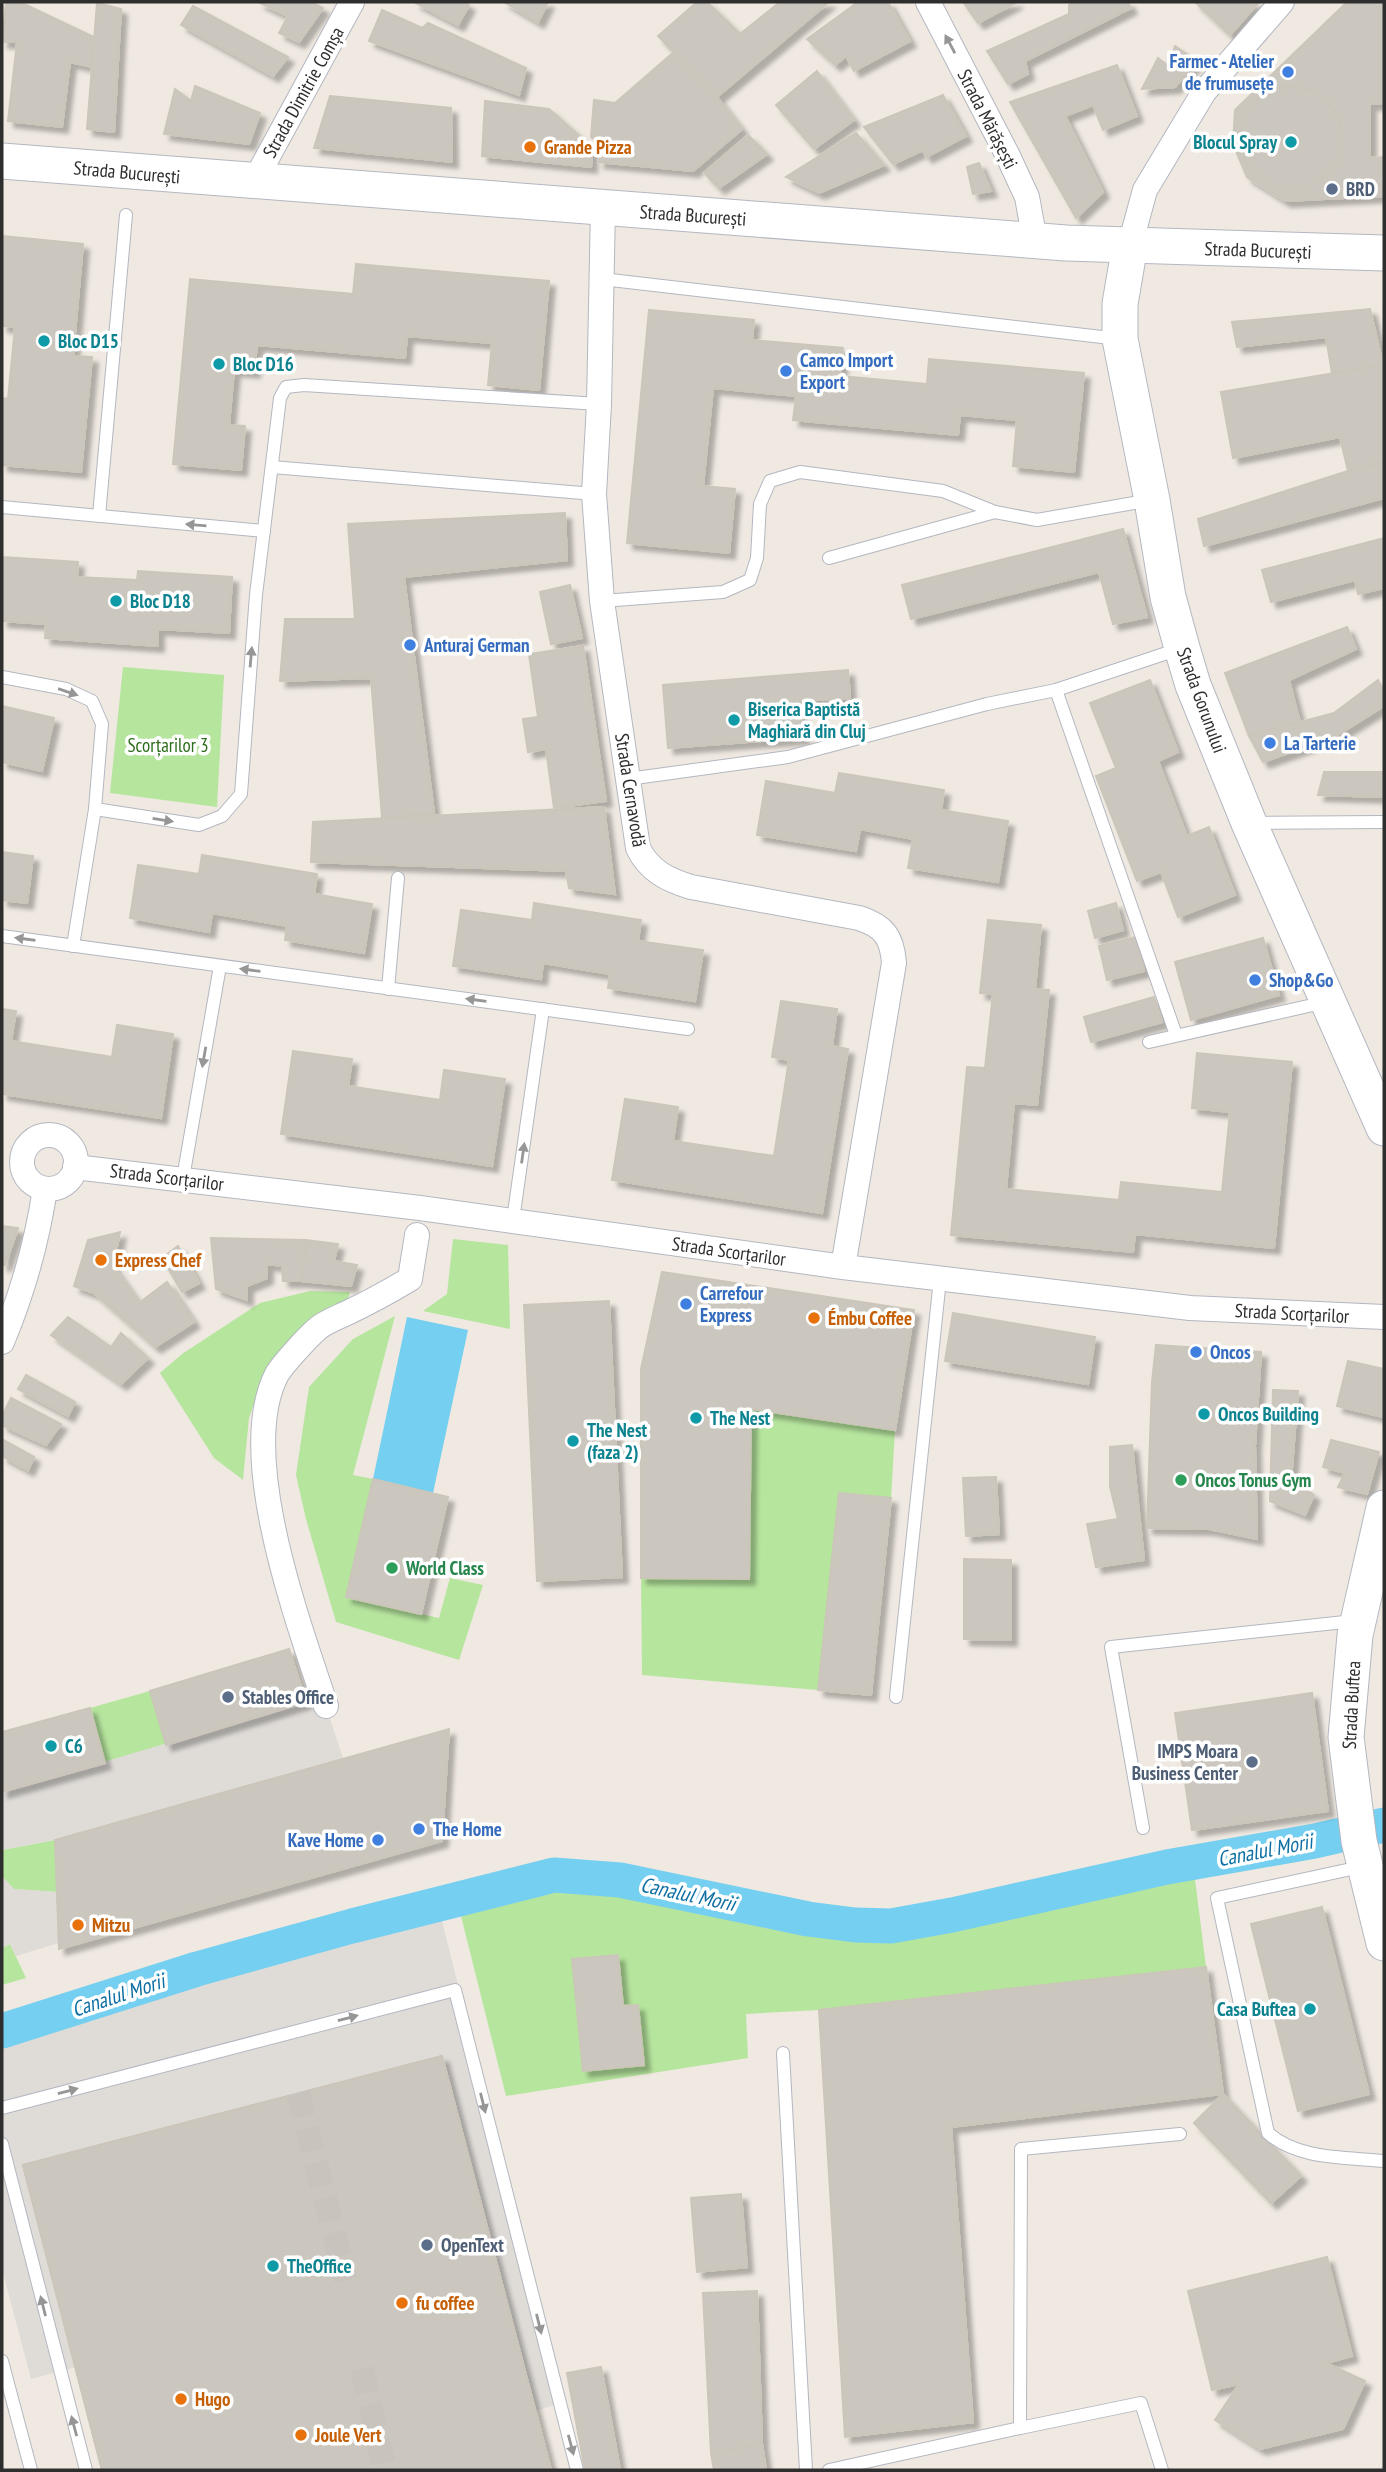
<svg xmlns="http://www.w3.org/2000/svg" width="1386" height="2472" font-family="'PT Sans Narrow',sans-serif">
  <style>
    .green { fill: #b6e59e }
    .plaza { fill: #dfdcd8 }
    .water { fill: #75cff0 }
    .lines { fill: none; stroke-linecap: round; stroke-linejoin: round }
    .canal { stroke: #75cff0; stroke-width: 35 }
    .building { fill: #cbc7bf; stroke: #cbc5ba; stroke-width: 2; fill-rule: evenodd; filter: url(#shadow) }
    .street-tunnel { stroke: #c8c4bd; stroke-width: 24; stroke-dasharray: 24 12; stroke-linecap: butt }
    .lane-casing { stroke: #b4b7c1; stroke-width: 14 }
    .street-casing { stroke: #b4b7c1; stroke-width: 26 }
    .secondary-casing { stroke: #b4b7c1; stroke-width: 37 }
    .lane { stroke: #fff; stroke-width: 12 }
    .street { stroke: #fff; stroke-width: 24 }
    .secondary { stroke: #fff; stroke-width: 35 }
    .oneway { fill: #969696 }
    .shop-dot { fill: #3f7fe0; stroke: #fff; stroke-width: 2.5 }
    .culture-dot { fill: #0f9aa8; stroke: #fff; stroke-width: 2.5 }
    .food-dot { fill: #e8710a; stroke: #fff; stroke-width: 2.5 }
    .service-dot { fill: #5c6f8a; stroke: #fff; stroke-width: 2.5 }
    .leisure-dot { fill: #2e9e5b; stroke: #fff; stroke-width: 2.5 }
    .labels { text-anchor: middle; dominant-baseline: central; stroke-width: 7; stroke-linejoin: round; paint-order: stroke }
    .shop-label { font-size: 19px; font-weight: bold; fill: #366cbe; stroke: #fff; text-anchor: start }
    .street-label { font-size: 19px; fill: #2e2e2e; stroke: #fff }
    .culture-label { font-size: 19px; font-weight: bold; fill: #0d838f; stroke: #fff; text-anchor: start }
    .food-label { font-size: 19px; font-weight: bold; fill: #c56008; stroke: #fff; text-anchor: start }
    .service-label { font-size: 19px; font-weight: bold; fill: #4e5e75; stroke: #fff; text-anchor: start }
    .park-label { font-size: 19px; fill: #2c6e1b; stroke: #fff }
    .leisure-label { font-size: 19px; font-weight: bold; fill: #27864d; stroke: #fff; text-anchor: start }
    .water-label { font-size: 21px; font-style: italic; fill: #0d6fa3; stroke: #fff }
  </style>
  <defs>
    <filter id="shadow"><feDropShadow dx="6" dy="6" stdDeviation="2" flood-color="#0004"/></filter>
  </defs>
  <rect width="100%" height="100%" fill="#efe9e1"/>
  <g class="green">
    <polygon points="123,667 224,675 217,807 110,793"/>
    <polygon points="453,1239 508,1245 510,1329 423,1311 447,1294"/>
    <polygon points="310,1291 350,1292 347,1304 267,1368 249,1418 243,1480 214,1458 160,1373 182,1354 260,1303"/>
    <polygon points="395,1316 353,1475 373,1479 346,1597 439,1618 450,1578 483,1585 459,1660 336,1622 306,1519 296,1475 309,1387 353,1339"/>
    <polygon points="751,1409 895,1430 891,1498 839,1493 818,1690 642,1675 641,1578 749,1579"/>
    <polygon points="150,1691 166,1745 105,1763 90,1708"/>
    <polygon points="55,1840 57,1892 14,1889 2,1876 2,1850"/>
    <polygon points="1194,1871 1206,1967 819,2010 746,2014 748,2058 506,2096 459,1908 534,1891 558,1887 619,1891 812,1929 893,1935"/>
    <polygon points="10,1944 26,1978 2,1985 2,1948"/>
  </g>
  <g class="plaza">
    <polygon points="323,1697 343,1758 55,1840 2,1850 2,1792"/>
    <polygon points="2,1876 14,1889 57,1892 59,1943 16,1956 10,1944 2,1948"/>
    <polygon points="440,1913 563,2402 536,2411 441,2056 23,2165 76,2367 31,2379 2,2269 2,2044 198,1983"/>
  </g>
  <polygon class="water" points="407,1317 468,1330 433,1493 373,1479"/>
  <g class="lines">
    <polyline class="canal" points="2,2031 197,1969 352,1926 554,1875 620,1880 808,1919 855,1925 891,1926 952,1915 1167,1867 1315,1841 1384,1825"/>
  </g>
  <g class="building">
    <polygon points="6,2 20,2 94,37 92,67 70,62 62,127 8,121 17,42 2,42"/>
    <polygon points="258,2 311,2 323,8 299,42 279,33 288,16"/>
    <polygon points="414,2 464,2 469,5 458,25"/>
    <polygon points="504,2 548,2 538,22"/>
    <polygon points="697,2 707,2 740,34 780,2 829,2 717,97 658,36"/>
    <polygon points="858,2 888,2 910,41 854,71 846,56 835,65 807,39"/>
    <polygon points="963,2 1017,2 978,23"/>
    <polygon points="1076,2 1128,2 1131,8 1025,61 1028,74 1008,84 987,51 1069,14 1069,5"/>
    <polygon points="1195,2 1259,2 1230,35"/>
    <polygon points="1347,2 1384,2 1384,103 1370,104 1370,158 1384,157 1384,196 1285,201 1247,177 1233,144 1235,110"/>
    <polygon points="97,3 121,9 114,132 87,129"/>
    <polygon points="193,6 288,57 273,76 181,25"/>
    <polygon points="382,10 422,28 428,23 526,68 519,95 369,41"/>
    <polygon points="1175,46 1197,61 1175,87 1142,89 1158,58 1168,66"/>
    <polygon points="674,52 717,97 742,129 693,171 598,162 603,147 591,137 594,100 615,103"/>
    <polygon points="1117,65 1137,116 1103,130 1093,105 1065,116 1103,192 1076,218 1010,102"/>
    <polygon points="817,71 854,120 814,149 776,105"/>
    <polygon points="195,86 260,113 249,144 164,134 175,89 191,101"/>
    <circle cx="1291" cy="138" r="51"/>
    <polygon points="943,95 966,136 926,157 923,150 893,164 864,127"/>
    <polygon points="330,96 451,108 452,162 314,148"/>
    <polygon points="485,101 549,109 592,147 591,167 482,156"/>
    <polygon points="856,133 884,165 819,193 786,177"/>
    <polygon points="748,135 767,154 719,188 704,173"/>
    <polygon points="979,163 991,191 973,194 967,167"/>
    <polygon points="2,236 83,244 73,356 92,357 81,472 2,465 2,398 8,399 15,327 2,326"/>
    <polygon points="356,264 549,281 539,390 488,385 492,343 407,336 405,358 257,345 254,372 234,370 229,425 245,426 241,470 173,464 190,279 353,294"/>
    <polygon points="1370,309 1383,365 1332,373 1326,337 1237,347 1232,322"/>
    <polygon points="649,310 754,320 752,340 843,348 840,376 927,384 929,359 1084,373 1074,472 1013,466 1017,420 960,415 958,435 793,420 796,396 713,388 703,486 735,489 729,553 627,543"/>
    <polygon points="1383,365 1384,462 1348,471 1340,437 1233,458 1221,392"/>
    <polygon points="1384,462 1384,498 1204,546 1198,519 1348,471"/>
    <polygon points="565,513 567,560 404,577 434,813 382,818 371,678 280,681 285,619 355,619 348,524"/>
    <polygon points="1123,529 1147,617 1113,624 1099,572 911,619 902,585"/>
    <polygon points="1384,538 1384,588 1358,594 1355,580 1271,602 1262,570"/>
    <polygon points="2,557 78,562 77,577 137,580 138,571 232,577 229,633 158,629 158,646 45,638 46,624 2,621"/>
    <polygon points="570,585 582,638 551,644 540,592"/>
    <polygon points="1347,627 1356,649 1289,680 1300,722 1249,736 1225,673"/>
    <polygon points="583,646 606,801 554,808 546,749 528,752 523,719 538,717 529,654"/>
    <polygon points="848,670 850,698 801,701 804,738 668,748 663,685"/>
    <polygon points="1150,680 1178,752 1158,761 1187,836 1209,827 1235,895 1178,917 1161,872 1137,881 1096,776 1116,768 1090,703"/>
    <polygon points="1378,680 1384,692 1384,706 1336,736 1263,762 1249,736 1334,713"/>
    <polygon points="2,706 54,718 42,771 2,762"/>
    <polygon points="1324,772 1384,772 1384,797 1318,795"/>
    <polygon points="839,773 944,790 941,810 1008,821 998,882 908,868 913,839 860,829 856,851 757,835 766,781 835,793"/>
    <polygon points="604,807 615,894 569,888 566,871 311,862 313,822"/>
    <polygon points="2,852 33,856 27,903 2,900"/>
    <polygon points="202,855 317,874 314,894 372,904 364,953 285,940 287,926 212,913 209,932 130,918 138,865 199,874"/>
    <polygon points="534,903 641,920 638,941 703,950 695,1001 608,988 610,974 543,963 541,979 453,966 461,910 532,920"/>
    <polygon points="1116,903 1123,930 1095,938 1088,911"/>
    <polygon points="988,920 1041,925 1035,989 1049,990 1037,1105 1014,1103 1006,1189 1119,1200 1121,1182 1222,1192 1230,1112 1192,1108 1197,1053 1292,1062 1274,1248 1135,1234 1133,1252 951,1235 967,1067 985,1068 993,994 980,993"/>
    <polygon points="1136,937 1144,971 1107,980 1099,946"/>
    <polygon points="1263,938 1279,995 1191,1020 1175,962"/>
    <polygon points="1154,997 1162,1022 1091,1042 1084,1017"/>
    <polygon points="781,1001 837,1009 832,1046 848,1049 822,1213 612,1180 625,1099 678,1107 673,1141 774,1156 789,1060 772,1057"/>
    <polygon points="2,1009 16,1011 11,1041 112,1057 117,1025 173,1034 161,1118 2,1094"/>
    <polygon points="293,1051 352,1059 348,1086 440,1100 444,1070 505,1079 492,1166 281,1134"/>
    <polygon points="2,1226 18,1228 5,1265 2,1265"/>
    <polygon points="120,1232 113,1266 139,1303 167,1282 194,1322 155,1347 94,1293 74,1286 88,1240"/>
    <polygon points="211,1238 306,1240 302,1281 283,1281 282,1266 267,1264 267,1278 247,1286 247,1300 216,1289"/>
    <polygon points="306,1240 338,1244 334,1261 357,1265 351,1286 302,1281"/>
    <polygon points="178,1246 199,1283 182,1292 162,1258"/>
    <polygon points="662,1272 914,1310 895,1430 751,1409 749,1579 641,1578 641,1369"/>
    <polygon points="609,1301 622,1577 537,1581 524,1305"/>
    <polygon points="953,1313 1095,1337 1088,1384 945,1361"/>
    <polygon points="68,1317 111,1347 121,1333 148,1358 121,1384 51,1335"/>
    <polygon points="1156,1345 1261,1352 1255,1446 1257,1539 1209,1529 1147,1528 1152,1382"/>
    <polygon points="1348,1361 1384,1369 1383,1417 1337,1406"/>
    <polygon points="26,1375 75,1402 68,1416 18,1389"/>
    <polygon points="1273,1390 1298,1391 1291,1481 1314,1495 1305,1515 1270,1501"/>
    <polygon points="11,1398 61,1424 46,1445 2,1425 2,1416"/>
    <polygon points="2,1439 34,1457 28,1470 2,1456"/>
    <polygon points="1331,1440 1379,1452 1367,1494 1338,1487 1345,1473 1323,1467"/>
    <polygon points="1132,1445 1144,1560 1096,1567 1087,1524 1118,1519 1110,1487 1110,1447"/>
    <polygon points="996,1477 999,1534 966,1536 963,1478"/>
    <polygon points="373,1479 448,1497 421,1614 346,1597"/>
    <polygon points="839,1493 891,1498 871,1695 818,1690"/>
    <polygon points="964,1559 1011,1560 1011,1640 964,1639"/>
    <polygon points="289,1649 306,1702 166,1745 150,1691"/>
    <polygon points="1312,1693 1328,1811 1192,1830 1175,1713"/>
    <polygon points="90,1708 105,1763 2,1792 2,1732"/>
    <polygon points="449,1729 442,1841 59,1949 55,1840"/>
    <polygon points="1322,1907 1369,2094 1298,2111 1251,1924"/>
    <polygon points="618,1955 623,2006 638,2005 644,2065 583,2071 572,1959"/>
    <polygon points="1206,1967 1223,2094 951,2127 973,2422 845,2437 819,2010"/>
    <path d="M 442,2056 L 551,2470 L 102,2470 L 23,2165 ZM 373,2265 L 399,2350 L 322,2389 L 237,2396 L 214,2309 L 296,2307 Z"/>
    <polygon points="442,2056 551,2470 102,2470 23,2165"/>
    <polygon points="1223,2094 1301,2176 1271,2203 1194,2123"/>
    <polygon points="741,2194 747,2267 697,2272 691,2198"/>
    <polygon points="1327,2257 1352,2356 1326,2363 1365,2381 1343,2429 1260,2449 1215,2420 1239,2384 1212,2390 1188,2291"/>
    <polygon points="757,2291 762,2444 711,2453 703,2293"/>
    <polygon points="601,2367 615,2442 620,2470 585,2470 567,2373"/>
    <polygon points="762,2444 766,2470 714,2470 711,2453"/>
  </g>
  <g class="lines">
    <g class="street-tunnel">
      <polyline points="298,2093 346,2280"/>
      <polyline points="362,2369 385,2470"/>
    </g>
    <g class="lane-casing">
      <g id="lane">
        <polyline points="602,279 1119,339"/>
        <polyline points="272,467 594,494"/>
        <polyline points="2,507 264,531"/>
        <polyline points="99,516 126,215"/>
        <polyline points="829,558 995,512"/>
        <polyline points="602,601 723,592 750,580 757,558 760,504 770,481 800,472 943,491 995,512 1037,520 1151,500"/>
        <polyline points="2,677 66,689 92,701 102,724 95,809 73,946"/>
        <polyline points="1056,690 1176,1035"/>
        <polyline points="628,779 788,757 987,704 1056,690 1179,649"/>
        <polyline points="95,809 199,825 222,816 241,794 256,595 280,398 286,387 304,385 599,404"/>
        <polyline points="1253,823 1384,822"/>
        <polyline points="2,936 688,1029"/>
        <polyline points="388,989 398,878"/>
        <polyline points="1149,1042 1326,1002"/>
        <polyline points="183,1178 220,966"/>
        <polyline points="513,1220 543,1009"/>
        <polyline points="896,1697 940,1279"/>
        <polyline points="1143,1828 1111,1647 1354,1621"/>
        <path d="M 1365,1866 L 1217,1898 L 1268,2133 C 1298,2160 1346,2157 1384,2161"/>
        <polyline points="783,2053 806,2470"/>
        <polyline points="2,2108 455,1990 577,2470"/>
        <polyline points="2,2144 86,2470"/>
        <polyline points="2,2361 31,2470"/>
        <polyline points="829,2470 1020,2428"/>
        <polyline points="1162,2470 1141,2403 1020,2428 1021,2149 1180,2134"/>
      </g>
    </g>
    <g class="street-casing">
      <g id="street">
        <polyline points="928,2 1008,156 1027,197 1035,241"/>
        <polyline points="254,182 352,2"/>
        <path d="M 603,208 L 599,404 L 594,494 L 602,601 L 638,848 C 649,871 668,880 691,887 L 859,918 C 884,926 892,937 894,963 L 843,1267"/>
        <polyline points="1130,245 1145,190 1204,92 1282,2"/>
        <circle cx="49" cy="1162" r="27"/>
        <polyline points="75,1167 420,1208 843,1267 1190,1308 1384,1317"/>
        <path d="M 2,1342 C 23,1292 37,1242 45,1189"/>
        <path d="M 326,1706 C 299,1624 235,1454 277,1374 C 283,1364 307,1338 316,1330 C 324,1322 339,1317 349,1312 C 370,1302 390,1291 410,1279 L 417,1235"/>
      </g>
    </g>
    <g class="secondary-casing">
      <g id="secondary">
        <polyline points="2,161 1066,243 1384,253"/>
        <polyline points="1130,245 1120,304 1120,339 1152,500 1168,597 1182,648 1193,685 1249,823 1384,1128"/>
        <polyline points="1384,1508 1355,1635 1346,1737 1359,1841 1384,1943"/>
      </g>
    </g>
    <use href="#lane" class="lane"/>
    <use href="#street" class="street"/>
    <use href="#secondary" class="secondary"/>
  </g>
  <defs><path id="oneway-solid" d="M-6-.8H1V-3.2L6.5 0L1 3.2V.8H-6Z" transform="scale(1.75)"/></defs>
  <g class="oneway">
    <use href="#oneway-solid" transform="translate(950 44) rotate(-118)"/>
    <use href="#oneway-solid" transform="translate(196 525) rotate(-175)"/>
    <use href="#oneway-solid" transform="translate(251 657) rotate(-85)"/>
    <use href="#oneway-solid" transform="translate(68 692) rotate(19)"/>
    <use href="#oneway-solid" transform="translate(163 820) rotate(9)"/>
    <use href="#oneway-solid" transform="translate(25 939) rotate(-172)"/>
    <use href="#oneway-solid" transform="translate(250 970) rotate(-172)"/>
    <use href="#oneway-solid" transform="translate(476 1000) rotate(-172)"/>
    <use href="#oneway-solid" transform="translate(204 1057) rotate(100)"/>
    <use href="#oneway-solid" transform="translate(523 1153) rotate(-82)"/>
    <use href="#oneway-solid" transform="translate(348 2018) rotate(-15)"/>
    <use href="#oneway-solid" transform="translate(68 2091) rotate(-15)"/>
    <use href="#oneway-solid" transform="translate(483 2103) rotate(76)"/>
    <use href="#oneway-solid" transform="translate(43 2306) rotate(-104)"/>
    <use href="#oneway-solid" transform="translate(539 2324) rotate(76)"/>
    <use href="#oneway-solid" transform="translate(74 2426) rotate(-105)"/>
    <use href="#oneway-solid" transform="translate(571 2445) rotate(75)"/>
  </g>
  <g class="shop-dot">
    <circle cx="1288" cy="72" r="7"/>
    <circle cx="786" cy="371" r="7"/>
    <circle cx="410" cy="645" r="7"/>
    <circle cx="1270" cy="743" r="7"/>
    <circle cx="1255" cy="980" r="7"/>
    <circle cx="686" cy="1304" r="7"/>
    <circle cx="1196" cy="1352" r="7"/>
    <circle cx="419" cy="1829" r="7"/>
    <circle cx="378" cy="1840" r="7"/>
  </g>
  <g class="culture-dot">
    <circle cx="1291" cy="142" r="7"/>
    <circle cx="44" cy="341" r="7"/>
    <circle cx="219" cy="364" r="7"/>
    <circle cx="116" cy="601" r="7"/>
    <circle cx="734" cy="720" r="7"/>
    <circle cx="1204" cy="1414" r="7"/>
    <circle cx="696" cy="1418" r="7"/>
    <circle cx="573" cy="1441" r="7"/>
    <circle cx="51" cy="1746" r="7"/>
    <circle cx="1310" cy="2009" r="7"/>
    <circle cx="273" cy="2266" r="7"/>
  </g>
  <g class="food-dot">
    <circle cx="530" cy="147" r="7"/>
    <circle cx="101" cy="1260" r="7"/>
    <circle cx="814" cy="1318" r="7"/>
    <circle cx="78" cy="1925" r="7"/>
    <circle cx="402" cy="2303" r="7"/>
    <circle cx="181" cy="2399" r="7"/>
    <circle cx="301" cy="2435" r="7"/>
  </g>
  <g class="service-dot">
    <circle cx="1332" cy="189" r="7"/>
    <circle cx="228" cy="1697" r="7"/>
    <circle cx="1252" cy="1762" r="7"/>
    <circle cx="427" cy="2245" r="7"/>
  </g>
  <g class="leisure-dot">
    <circle cx="1181" cy="1480" r="7"/>
    <circle cx="392" cy="1568" r="7"/>
  </g>
  <g class="labels">
    <g class="shop-label">
      <text x="1274" y="61" text-anchor="end">Farmec - Atelier<tspan x="1274" dy="22">de frumusețe</tspan></text>
      <text x="800" y="360">Camco Import<tspan x="800" dy="22">Export</tspan></text>
      <text x="424" y="645">Anturaj German</text>
      <text x="1284" y="743">La Tarterie</text>
      <text x="1269" y="980">Shop&amp;Go</text>
      <text x="700" y="1293">Carrefour<tspan x="700" dy="22">Express</tspan></text>
      <text x="1210" y="1352">Oncos</text>
      <text x="433" y="1829">The Home</text>
      <text x="364" y="1840" text-anchor="end">Kave Home</text>
    </g>
    <g class="street-label">
      <text transform="translate(303 92) rotate(-61)">Strada Dimitrie Comșa</text>
      <text transform="translate(988 119) rotate(63)">Strada Mărășești</text>
      <text transform="translate(127 172) rotate(5)">Strada București</text>
      <text transform="translate(693 215) rotate(4)">Strada București</text>
      <text transform="translate(1258 250) rotate(2)">Strada București</text>
      <text transform="translate(1202 700) rotate(70)">Strada Gorunului</text>
      <text transform="translate(631 790) rotate(81)">Strada Cernavodă</text>
      <text transform="translate(167 1177) rotate(7)">Strada Scorțarilor</text>
      <text transform="translate(729 1251) rotate(8)">Strada Scorțarilor</text>
      <text transform="translate(1292 1313) rotate(3)">Strada Scorțarilor</text>
      <text transform="translate(1351 1705) rotate(-87)">Strada Buftea</text>
    </g>
    <g class="culture-label">
      <text x="1277" y="142" text-anchor="end">Blocul Spray</text>
      <text x="58" y="341">Bloc D15</text>
      <text x="233" y="364">Bloc D16</text>
      <text x="130" y="601">Bloc D18</text>
      <text x="748" y="709">Biserica Baptistă<tspan x="748" dy="22">Maghiară din Cluj</tspan></text>
      <text x="1218" y="1414">Oncos Building</text>
      <text x="710" y="1418">The Nest</text>
      <text x="587" y="1430">The Nest<tspan x="587" dy="22">(faza 2)</tspan></text>
      <text x="65" y="1746">C6</text>
      <text x="1296" y="2009" text-anchor="end">Casa Buftea</text>
      <text x="287" y="2266">TheOffice</text>
    </g>
    <g class="food-label">
      <text x="544" y="147">Grande Pizza</text>
      <text x="115" y="1260">Express Chef</text>
      <text x="828" y="1318">Émbu Coffee</text>
      <text x="92" y="1925">Mitzu</text>
      <text x="416" y="2303">fu coffee</text>
      <text x="195" y="2399">Hugo</text>
      <text x="315" y="2435">Joule Vert</text>
    </g>
    <g class="service-label">
      <text x="1346" y="189">BRD</text>
      <text x="242" y="1697">Stables Office</text>
      <text x="1238" y="1751" text-anchor="end">IMPS Moara<tspan x="1238" dy="22">Business Center</tspan></text>
      <text x="441" y="2245">OpenText</text>
    </g>
    <g class="park-label">
      <text x="168" y="745">Scorțarilor 3</text>
    </g>
    <g class="leisure-label">
      <text x="1195" y="1480">Oncos Tonus Gym</text>
      <text x="406" y="1568">World Class</text>
    </g>
    <g class="water-label">
      <text transform="translate(1265 1850) rotate(-11)">Canalul Morii</text>
      <text transform="translate(688 1894) rotate(12)">Canalul Morii</text>
      <text transform="translate(118 1995) rotate(-18)">Canalul Morii</text>
    </g>
  </g>
  <rect width="1386" height="2472" fill="none" stroke="#2e2e2e" stroke-width="7"/>
</svg>
